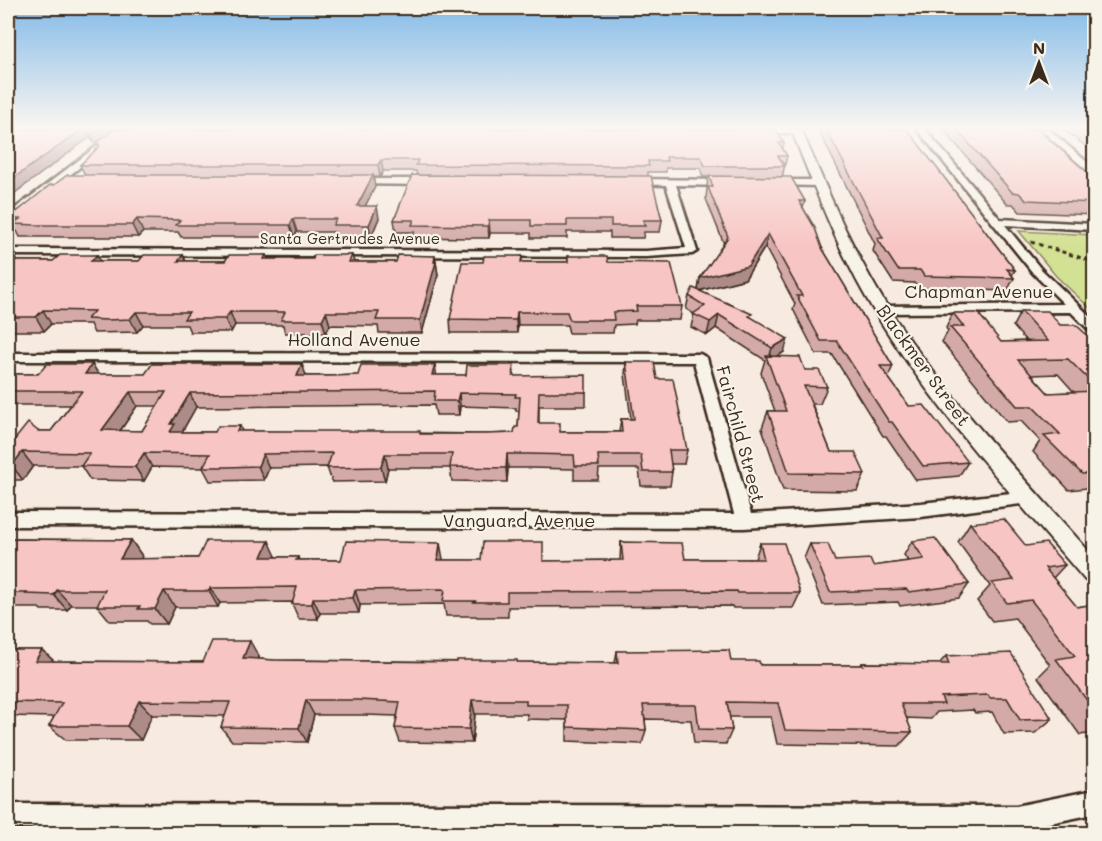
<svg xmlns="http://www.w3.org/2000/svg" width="1102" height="841" font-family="Mali,sans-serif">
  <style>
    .green { fill: #d3e194; stroke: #878659; stroke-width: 1.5 }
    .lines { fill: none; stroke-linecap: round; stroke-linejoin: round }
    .minor-casing { stroke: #3b2a1e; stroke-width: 5 }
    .tertiary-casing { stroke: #3b2a1e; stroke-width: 4 }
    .path { stroke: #3b2a1e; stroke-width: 3; stroke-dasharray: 4 4; stroke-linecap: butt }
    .minor { fill: #f7f3e8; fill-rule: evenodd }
    .tertiary { fill: #f7f3e8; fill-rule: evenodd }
    .wall { fill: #d4aaa9; stroke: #3b2a1e; stroke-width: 1.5; fill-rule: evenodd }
    .shaded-wall { fill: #ad8b89; stroke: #3b2a1e; stroke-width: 1.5 }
    .building { fill: #f7c6c4; stroke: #3b2a1e; stroke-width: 1.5; fill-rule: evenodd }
    .labels { text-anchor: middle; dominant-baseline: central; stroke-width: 4.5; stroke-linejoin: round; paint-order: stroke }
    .far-street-label { font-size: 15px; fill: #3b2a1e; stroke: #f7f3e8 }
    .street-label { font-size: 18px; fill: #3b2a1e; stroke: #f7f3e8 }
  </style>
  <rect width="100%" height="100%" fill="#f7eae1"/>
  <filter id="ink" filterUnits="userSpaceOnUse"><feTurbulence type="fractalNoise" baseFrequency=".0167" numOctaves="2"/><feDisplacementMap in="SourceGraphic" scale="12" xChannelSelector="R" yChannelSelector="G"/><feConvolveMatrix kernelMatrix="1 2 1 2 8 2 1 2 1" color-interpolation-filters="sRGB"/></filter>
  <g filter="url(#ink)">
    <polygon class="green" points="1019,231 1094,235 1094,312 1056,276"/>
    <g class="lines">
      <g class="minor-casing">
        <g id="minor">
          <polygon points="758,129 797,129 801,131 797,133 755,133 754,131"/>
          <polygon points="917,129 925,129 1000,219 1094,224 1094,230 1005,225 1041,269 1094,320 1094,331 1089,330 1071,312 878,313 876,310 878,307 882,306 1064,304 1033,273"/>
          <polygon points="1040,129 1048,129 1094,168 1094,175 1091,174"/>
          <polygon points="105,140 112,142 12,220 8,221 8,214"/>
          <polygon points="356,179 428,179 433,182 428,185 353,184 353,180"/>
          <polygon points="632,179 728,180 733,183 728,186 676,185 697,251 692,254 646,257 8,255 8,249 646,251 686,248 666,185 629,184 629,180"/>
          <polygon points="776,180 818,180 823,183 818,186 773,185 773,181"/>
          <polygon points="8,353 700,354 707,358 751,514 921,503 1029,491 1035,492 1037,497 1035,502 1029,503 921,517 744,528 8,526 8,512 734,514 694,362 8,361"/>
          <polygon points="1094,790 1094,814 1016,830 8,828 8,804 1016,806"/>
        </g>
      </g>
      <g class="tertiary-casing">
        <path id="tertiary" d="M 791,129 L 801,129 C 828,192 854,255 891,312 C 949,401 1024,478 1094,557 L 1094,583 L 1085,580 C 1012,494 933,409 874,311 C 839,254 816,191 791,129 Z"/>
      </g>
      <polyline class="path" points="1031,242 1094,262"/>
      <use href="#minor" class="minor"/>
      <use href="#tertiary" class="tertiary"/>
    </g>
    <g class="wall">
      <polygon points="8,129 775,129 784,143 783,149 787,156 782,177 805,201 803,208 822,248 893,366 888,377 909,406 968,462 959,476 916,480 886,436 883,436 832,354 816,354 793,309 795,304 765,247 745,279 699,291 751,317 784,352 777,357 805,370 827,387 820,404 812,404 831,452 865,474 857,491 783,490 762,428 768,411 775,411 761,373 765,360 716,328 707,335 691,327 694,314 686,309 689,296 698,290 700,278 724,244 706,199 708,177 703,177 700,168 666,168 666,172 648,172 648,176 662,220 660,232 644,232 643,238 610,238 610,232 567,232 567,238 531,238 531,233 490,233 489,238 468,238 414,237 414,232 396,232 394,220 417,175 416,171 383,171 380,177 373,177 375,187 365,206 379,218 371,237 336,237 335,232 297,232 294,237 181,237 178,232 143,232 138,237 20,237 17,231 14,231 8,220 8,218 54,185 85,175 80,165 99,147 98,143 96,145 90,137 8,198"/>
      <polygon points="818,129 907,129 1015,270 1012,275 1014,278 1007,291 918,288 914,283 893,282 873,251 875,244"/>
      <polygon points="943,129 1037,129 1095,179 1095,215 1020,212 1013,204 1007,204"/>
      <polygon points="1063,129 1095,129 1095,153"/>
      <polygon points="8,255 14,255 17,261 53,261 97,255 100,261 139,261 183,255 186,261 225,261 266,255 268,259 313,259 352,255 354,262 396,262 435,256 438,275 422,333 379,333 378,326 330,325 326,333 285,333 283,325 235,325 231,332 190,332 187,325 143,325 137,332 94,333 90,324 51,324 44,331 8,331"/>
      <polygon points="522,256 522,262 568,262 568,256 608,262 682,306 680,320 636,320 635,324 614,325 613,333 569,333 567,325 518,325 517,333 451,333 450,319 483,262"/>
      <path d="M 1021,311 L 1060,325 L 1095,342 L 1095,496 L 1087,488 L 1069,490 L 1033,452 L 1040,441 L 1021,421 L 1007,422 L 942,342 L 948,331 L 946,328 L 953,313 L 1001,342 L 1026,341 L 1013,326 ZM 1058,374 L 1074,392 L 1048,393 L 1032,375 Z"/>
      <path d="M 626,362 L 657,379 L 687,450 L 684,464 L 671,464 L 672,472 L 670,486 L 641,486 L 639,469 L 599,469 L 598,480 L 574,480 L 574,469 L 530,468 L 508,468 L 507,482 L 452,481 L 450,468 L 388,468 L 385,481 L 332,482 L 327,467 L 269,468 L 264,480 L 210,481 L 203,468 L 152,467 L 144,481 L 90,480 L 81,466 L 33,466 L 23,480 L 8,480 L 8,448 L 38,431 L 51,431 L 71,405 L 8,405 L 8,374 L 38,374 L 92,364 L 98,374 L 331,376 L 358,375 L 435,365 L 436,375 L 514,376 L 586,392 L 586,406 L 539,406 L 539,423 L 560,432 L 619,432 L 621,419 L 631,419 L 625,375 ZM 434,405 L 436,415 L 459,415 L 460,406 L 516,408 L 516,411 L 519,411 L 518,427 L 514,433 L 486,434 L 242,431 L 240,426 L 215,432 L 182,432 L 196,407 ZM 137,406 L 158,406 L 142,431 L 120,431 Z"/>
      <polygon points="970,523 1026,546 1065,565 1053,578 1077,607 1095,604 1095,733 1080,735 1038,677 1050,665 1015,618 992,621 977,601 990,586 958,542"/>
      <polygon points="8,539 131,540 142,556 140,559 276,556 276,557 298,557 299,560 442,560 543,561 620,560 621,542 685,559 755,559 760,543 800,593 793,608 733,608 732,606 508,607 508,617 477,617 476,616 446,616 444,604 360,605 359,613 320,613 318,619 299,619 292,604 292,602 220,603 218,607 175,607 167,624 150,624 147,621 110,621 97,605 71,605 67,610 41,610 39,608 13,608 9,603 8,603"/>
      <polygon points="912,541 969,584 959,598 900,606 898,602 823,605 804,558 810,544 835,561 873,566 908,561 904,555"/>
      <polygon points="8,650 42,650 54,661 203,662 259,657 258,659 274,660 615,663 617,651 760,665 861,665 862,663 939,664 946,656 1052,719 1035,733 1004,734 992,712 975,713 973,710 937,712 931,719 906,718 912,732 899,746 777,744 771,717 729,717 732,730 726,744 694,743 691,720 645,719 646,730 642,744 567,741 567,720 527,719 527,714 475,714 472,743 400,742 395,728 397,716 365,715 314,715 307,742 232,741 221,727 225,716 190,715 152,715 141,740 66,740 49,726 54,717 8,716"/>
    </g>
    <g class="shaded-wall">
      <polygon points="83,129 86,129 90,137 8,198 8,182"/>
      <polygon points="99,129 117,129 96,145 91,134"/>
      <polygon points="381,160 383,171 380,177 378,165"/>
      <polygon points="373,175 375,187 359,218 357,206"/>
      <polygon points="377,206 379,218 371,237 369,225"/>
      <polygon points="137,219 143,232 138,237 132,225"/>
      <polygon points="293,219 297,232 294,237 290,225"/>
      <polygon points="489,220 490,233 489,238 488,226"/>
      <polygon points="768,234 765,247 745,279 698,291 700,278"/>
      <polygon points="14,255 21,267 8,260"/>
      <polygon points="97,255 103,268 91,261"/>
      <polygon points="183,255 188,268 178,261"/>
      <polygon points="435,256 438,275 422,333 420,320"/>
      <polygon points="43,310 51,324 44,331 36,317"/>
      <polygon points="136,312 143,325 137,332 130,319"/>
      <polygon points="230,312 235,325 231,332 225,319"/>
      <polygon points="326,312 330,325 326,333 322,320"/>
      <polygon points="517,312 518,325 517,333 516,320"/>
      <polygon points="719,315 716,328 707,335 710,322"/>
      <polygon points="788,339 784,352 768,362 772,348"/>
      <polygon points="92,364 101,378 85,374"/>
      <polygon points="302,364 307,378 297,376"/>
      <polygon points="435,365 437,378 432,375"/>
      <polygon points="130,392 137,406 111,444 102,430"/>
      <polygon points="190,393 196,407 180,435 170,432 171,424"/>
      <polygon points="459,393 460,406 459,415 457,401"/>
      <polygon points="22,452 33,466 23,480 12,466"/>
      <polygon points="144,453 152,467 144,481 135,467"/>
      <polygon points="263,454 269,468 264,480 258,466"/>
      <polygon points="385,454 388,468 385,481 381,467"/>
      <polygon points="507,454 508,468 507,482 506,468"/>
      <polygon points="131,540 142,556 132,574 120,559"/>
      <polygon points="269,541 276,556 270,573 262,557"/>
      <polygon points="440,543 443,559 441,575 438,560"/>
      <polygon points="210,588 220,603 218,607 209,591"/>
      <polygon points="57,590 71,605 67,610 54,595"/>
      <polygon points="355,590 360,605 359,613 353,598"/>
      <polygon points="164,591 175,607 167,624 155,609"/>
      <polygon points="313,598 320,613 318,619 312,604"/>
      <polygon points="250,641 259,657 253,674 243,658"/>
      <polygon points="42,650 58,665 35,661"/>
      <polygon points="306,700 314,715 307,742 299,728"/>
      <polygon points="472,700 475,714 472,743 469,729"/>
      <polygon points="139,701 152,715 141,740 127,726"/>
    </g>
    <g class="building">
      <polygon points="8,129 83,129 8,182"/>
      <polygon points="86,129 99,129 91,134"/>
      <polygon points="116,129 775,129 784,143 779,143 787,156 778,156 785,166 705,166 701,157 666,157 667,161 648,161 649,166 416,165 418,160 381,160 378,165 80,165 100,146 97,142"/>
      <polygon points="826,129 907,129 1015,270 1007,269 1014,278 924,276 920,270 898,270 877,238 883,238"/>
      <polygon points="956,129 1037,129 1095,179 1095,203 1026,200 1019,193 1012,192"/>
      <polygon points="1082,129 1095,129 1095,138"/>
      <polygon points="67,175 373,175 357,206 377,206 369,225 333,225 336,219 293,219 290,225 176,225 180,220 137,219 132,225 37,225 13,224 20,219 8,219 50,185 54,185"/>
      <polygon points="412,175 651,176 662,220 643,220 645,226 611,226 611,220 567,220 567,226 531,226 531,220 489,220 488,226 412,225 414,220 394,220"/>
      <polygon points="709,176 791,177 805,201 799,201 815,228 822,248 893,366 880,366 909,406 924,405 968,462 923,466 892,422 889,422 837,341 821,341 797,296 802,296 768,234 748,266 700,278 728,237 708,187 713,187"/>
      <polygon points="8,255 14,255 8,260"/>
      <polygon points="60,255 97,255 91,261 139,261 144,255 183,255 178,261 225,261 229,255 266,255 264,259 313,259 314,255 352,255 349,262 396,262 398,255 435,256 434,262 436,262 420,320 376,320 379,312 326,312 322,320 281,320 285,312 230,312 225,319 184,319 189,312 136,312 130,319 107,320 87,319 94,311 43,310 36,317 8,317 8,261 53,261"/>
      <polygon points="484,256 522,256 521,262 568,262 568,256 607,256 608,262 671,263 682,306 636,306 637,311 613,312 614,320 570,320 567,312 517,312 516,320 450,319 462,262 483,262"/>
      <polygon points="693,288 752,314 749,316 788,339 772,348 719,315 710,322 693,314 705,306 689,296"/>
      <polygon points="1021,311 1048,311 1060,325 1076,325 1095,342 1095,386 1068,359 1018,360 1048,393 1095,391 1095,429 1088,429 1095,435 1095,473 1082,474 1044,436 1060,434 1032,406 1017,406 950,327 964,327 953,313 978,313 1001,342 1048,341"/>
      <polygon points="766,356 800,357 805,370 819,370 827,387 804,386 831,452 855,452 865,474 789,473 768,411 786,411"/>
      <path d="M 626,362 L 654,362 L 657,379 L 673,379 L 687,450 L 669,450 L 672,472 L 643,472 L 641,455 L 598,455 L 599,466 L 575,466 L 574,455 L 529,454 L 507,454 L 506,468 L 450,467 L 452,454 L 385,454 L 381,467 L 327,468 L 332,453 L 263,454 L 258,466 L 227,467 L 203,467 L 210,454 L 144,453 L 135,467 L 81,466 L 90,453 L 22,452 L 12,466 L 8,466 L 8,448 L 28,423 L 38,431 L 51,431 L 82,391 L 8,391 L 8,374 L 38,374 L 47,364 L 92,364 L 85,374 L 145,374 L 152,364 L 302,364 L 297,376 L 331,376 L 358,375 L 361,365 L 435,365 L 432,375 L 466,375 L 467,365 L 514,365 L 513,376 L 586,375 L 586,392 L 539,392 L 538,423 L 560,423 L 560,432 L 622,432 L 621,419 L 634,419 ZM 435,391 L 434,401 L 457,401 L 459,393 L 516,394 L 515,397 L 520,397 L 518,427 L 515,427 L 514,433 L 486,434 L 420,434 L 420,431 L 237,431 L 240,426 L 218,426 L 215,432 L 170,432 L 175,424 L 171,424 L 190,393 ZM 130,392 L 166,392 L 142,431 L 102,430 Z"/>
      <polygon points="1004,519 1026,546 1046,543 1065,565 1045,568 1077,607 1095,604 1095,711 1056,659 1075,656 1031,600 1007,603 992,583 1014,580 970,523"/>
      <polygon points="935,538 969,584 909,592 906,589 830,592 810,544 828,544 835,561 870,559 873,566 924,559 912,541"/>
      <polygon points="8,539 131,540 120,559 198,558 206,541 269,541 262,557 298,557 296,560 341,560 346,541 440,543 438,560 481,560 483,542 543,542 543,561 623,560 621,542 682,543 685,559 764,559 760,543 784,543 800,593 738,593 737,591 507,592 507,602 474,602 475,601 443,601 445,590 443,589 355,590 353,598 313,598 312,604 292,604 297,587 210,588 209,591 164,591 155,609 138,609 140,606 97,606 105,590 57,590 54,595 26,594 27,593 8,593"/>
      <polygon points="212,641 250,641 243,658 274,660 457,662 457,660 517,660 517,662 618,663 617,651 729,650 731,661 759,661 760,665 863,665 862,663 949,664 946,656 1011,653 1052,719 1020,720 1007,698 990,698 988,695 941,697 944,704 901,704 912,732 785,730 778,703 727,702 732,730 699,729 696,705 643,705 646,730 567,727 567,705 526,705 526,700 472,700 469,729 395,728 400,702 358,700 306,700 299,728 221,727 230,702 139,701 127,726 49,726 62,703 8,702 8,650 42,650 35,661 203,662"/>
    </g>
  </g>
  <linearGradient id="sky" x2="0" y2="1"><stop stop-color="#82bae8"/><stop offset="0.52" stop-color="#fbf6f2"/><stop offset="1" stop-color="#fbf6f2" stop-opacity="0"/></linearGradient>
  <rect width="1102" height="246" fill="url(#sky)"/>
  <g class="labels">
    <g class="far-street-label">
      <text x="350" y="238">Santa Gertrudes Avenue</text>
    </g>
    <g class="street-label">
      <text x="979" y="291">Chapman Avenue</text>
      <text x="354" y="339">Holland Avenue</text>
      <text transform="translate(924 365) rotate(54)">Blackmer Street</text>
      <text transform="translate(741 434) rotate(75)">Fairchild Street</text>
      <text x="519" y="520">Vanguard Avenue</text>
    </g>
  </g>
  <rect width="1102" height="841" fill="none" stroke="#f7f3e8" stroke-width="30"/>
  <rect x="15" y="15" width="1072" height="811" fill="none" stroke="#3b2a1e" stroke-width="2" filter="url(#ink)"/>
  <g transform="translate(1039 63)" stroke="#f7f3e8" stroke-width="4.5" paint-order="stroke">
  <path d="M0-4.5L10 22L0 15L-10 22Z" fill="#3b2a1e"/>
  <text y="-9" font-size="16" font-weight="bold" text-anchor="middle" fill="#3b2a1e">N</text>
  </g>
</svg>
